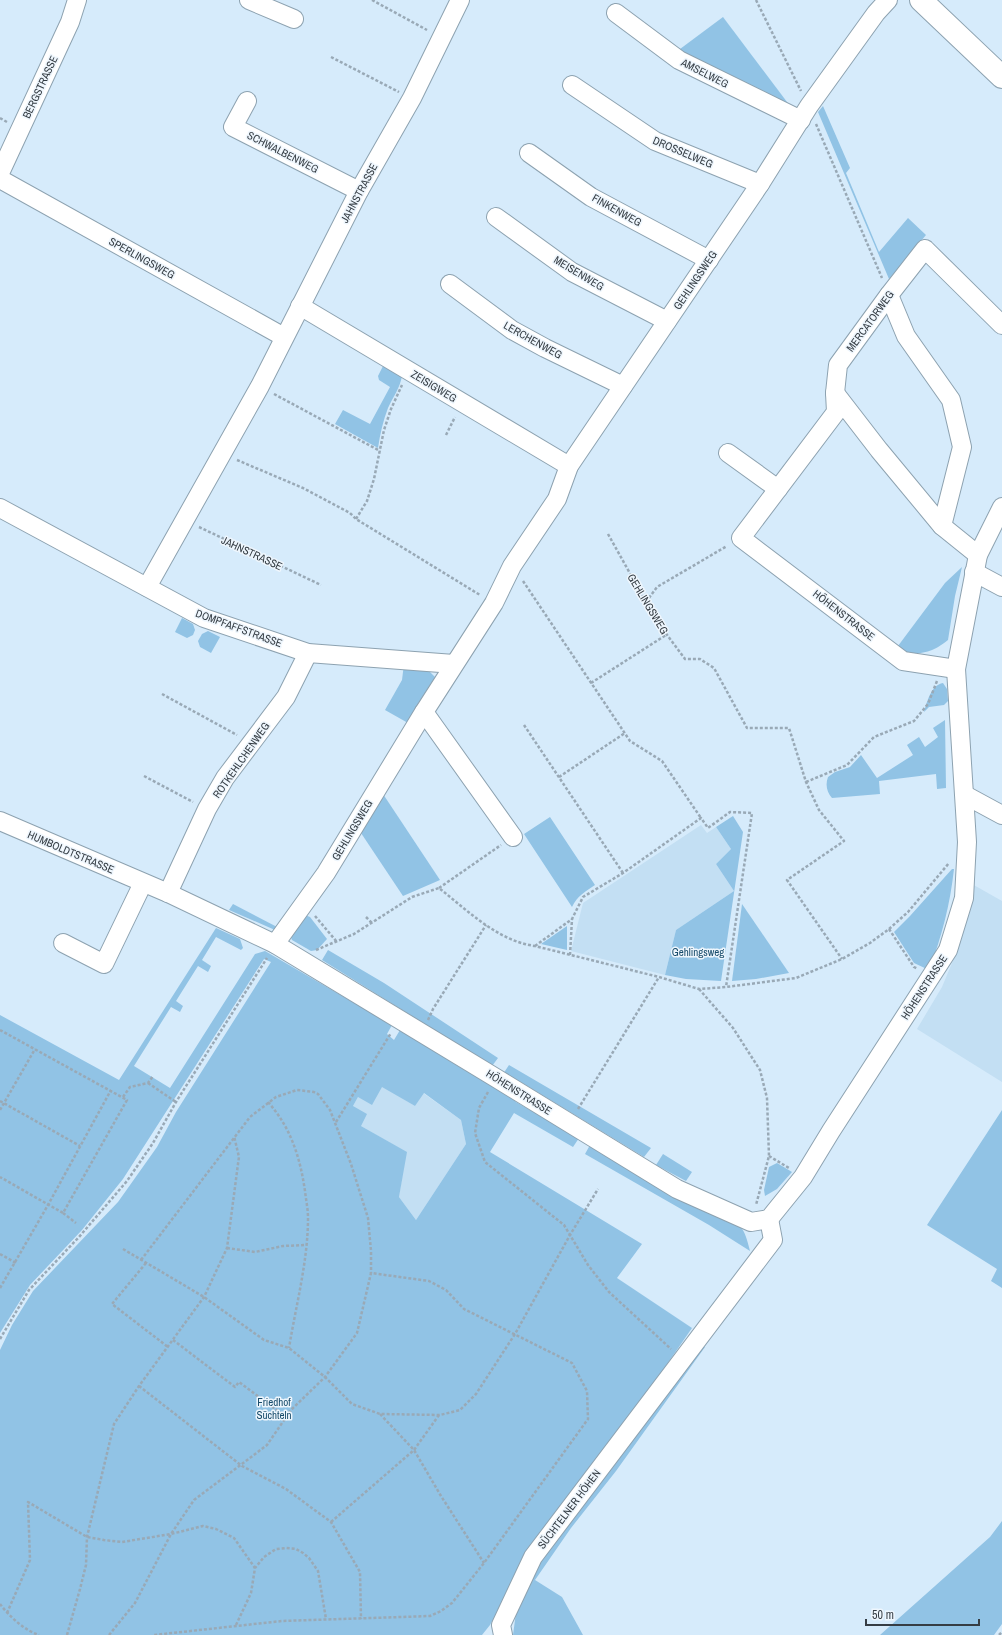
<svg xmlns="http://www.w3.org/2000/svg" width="1002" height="1635" font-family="'Archivo Narrow',sans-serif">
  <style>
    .built { fill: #c3dff3 }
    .green { fill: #91c3e5; fill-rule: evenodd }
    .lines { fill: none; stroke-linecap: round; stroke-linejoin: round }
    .minor-casing { stroke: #8da2b0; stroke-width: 20 }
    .secondary-casing { stroke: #8da2b0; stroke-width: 24 }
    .path { stroke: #99a9b6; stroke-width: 2.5; stroke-dasharray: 3 2; stroke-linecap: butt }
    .minor { stroke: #fff; stroke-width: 18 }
    .secondary { stroke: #fff; stroke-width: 22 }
    .labels { text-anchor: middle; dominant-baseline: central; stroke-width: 3; stroke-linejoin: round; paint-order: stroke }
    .street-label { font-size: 11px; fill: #353d44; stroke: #eef6fd }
    .park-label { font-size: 11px; fill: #184c6b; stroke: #eef6fd }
  </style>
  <rect width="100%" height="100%" fill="#d6ebfb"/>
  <g class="built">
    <polygon points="701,825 707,833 716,827 731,849 716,864 734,891 676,930 665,975 571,951 583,903"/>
    <polygon points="972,884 1002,901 1002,1082 917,1029 942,987 957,951 967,915"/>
    <polygon points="382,1086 415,1106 423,1093 461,1120 466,1144 416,1220 399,1197 406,1152 361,1126 353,1106 358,1097"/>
  </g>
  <g class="green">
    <polygon points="723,17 790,106 676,52"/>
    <polygon points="823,106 850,168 846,173 879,252 908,218 926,235 889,279 818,112"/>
    <path d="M 385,362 L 402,376 C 400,388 393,397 388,408 C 383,421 380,434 378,448 L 335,424 L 343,410 L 370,424 L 390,387 L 379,380 L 378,376 Z"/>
    <path d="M 962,567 L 955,596 L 948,640 C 934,651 927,653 909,654 L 898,646 L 945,583 Z"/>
    <polygon points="182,618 193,624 195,630 193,635 187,638 175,632"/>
    <polygon points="208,631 220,637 211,653 200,647 198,641 202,634"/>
    <polygon points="404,664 424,666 435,677 419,702 408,723 385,710 402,680"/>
    <path d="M 943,683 L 947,689 L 948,701 L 944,705 L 929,707 L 924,712 C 927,702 931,685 943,683 Z"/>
    <path d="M 945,720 L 946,788 L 937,789 L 936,774 L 879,781 L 880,794 L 832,798 C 827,792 825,785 828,777 L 835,772 L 850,767 L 861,755 L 877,778 L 913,755 L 907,745 L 919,737 L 925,747 L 938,737 L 933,728 Z"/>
    <polygon points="383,794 440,880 403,896 359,830"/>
    <polygon points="733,816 743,832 721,981 686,979 665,975 676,930 734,891 716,864 731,849 716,827"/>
    <path d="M 550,817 L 595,885 C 586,891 577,896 572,907 L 524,834 Z"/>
    <path d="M 952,869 L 954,869 C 950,905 942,936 929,970 L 914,963 L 894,932 L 910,916 Z"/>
    <polygon points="233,904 279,928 275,930 229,910"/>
    <polygon points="742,904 789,973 756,979 732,981"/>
    <polygon points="305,915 310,917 327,939 317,950 311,951 292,940 290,935"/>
    <polygon points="567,926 567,950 541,944"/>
    <path d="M 216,928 L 240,939 L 243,948 L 241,950 L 216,937 L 202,960 L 211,966 L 208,972 L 198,966 L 176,1001 L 183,1006 L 180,1012 L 171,1007 L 134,1066 L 170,1088 L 255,954 L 265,951 L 392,1025 L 387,1034 L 394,1040 L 400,1030 L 466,1071 L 473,1070 L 510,1093 L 516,1102 L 579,1138 L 573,1147 L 514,1113 L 490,1152 L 642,1244 L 617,1278 L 692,1328 L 607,1451 L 510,1587 L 490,1625 L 482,1635 L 0,1635 L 0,1350 L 12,1325 L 33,1291 L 118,1202 L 157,1147 L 176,1112 L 271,962 L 264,959 L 123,1179 L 82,1230 L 30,1285 L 0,1333 L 0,1015 L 119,1080 ZM 382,1087 L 415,1106 L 424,1093 L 461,1120 L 466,1144 L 416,1220 L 399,1197 L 407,1152 L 361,1126 L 367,1114 L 353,1106 L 358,1097 L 372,1105 Z"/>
    <polygon points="328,950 384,983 498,1058 489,1070 476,1056 322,960"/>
    <polygon points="509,1065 651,1148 644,1157 519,1081 501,1077"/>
    <polygon points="1002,1110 1002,1288 991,1281 997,1269 927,1225"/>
    <path d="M 590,1145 L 717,1217 C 742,1224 744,1226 750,1251 L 709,1225 L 585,1154 Z"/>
    <polygon points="663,1154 692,1172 686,1181 656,1165"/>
    <polygon points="777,1163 792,1172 777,1189 765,1196 764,1190 769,1167"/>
    <polygon points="702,1346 705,1347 616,1471 571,1528 535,1580 562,1597 583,1635 513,1635 517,1605 540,1559"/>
    <polygon points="1002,1521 1002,1624 994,1635 880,1635 990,1537"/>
  </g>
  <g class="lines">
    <g class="minor-casing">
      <g id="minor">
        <polyline points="249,0 294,19"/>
        <polyline points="616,13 679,60 801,120"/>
        <polyline points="572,85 655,141 760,184"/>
        <polyline points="247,101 233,127 359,191"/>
        <polyline points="529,153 591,197 709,260"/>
        <polyline points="0,173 70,22 77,0"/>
        <polyline points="0,179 284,337"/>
        <polyline points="496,217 572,272 667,321"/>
        <polyline points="450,284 512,330 545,348 623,386"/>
        <polyline points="889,295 906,336 951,400 962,447 942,526"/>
        <polyline points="300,306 569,466"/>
        <polyline points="835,393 879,450 942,526 978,555"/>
        <polyline points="728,453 778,489"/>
        <polyline points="0,508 204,618 308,653 454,664"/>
        <polyline points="974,572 1002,587"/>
        <polyline points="147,587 260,386 359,191 412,98 460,0"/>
        <polyline points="956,669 903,661 741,538 836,412 835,393 838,365 889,295 925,249 1002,325"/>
        <polyline points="424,712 513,837"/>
        <polyline points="965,795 1002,815"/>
        <polyline points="0,821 168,893 275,944 496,1078 677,1189 751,1222 769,1219 803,1177 831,1131 948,950 964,898 967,842 956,669 978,555 1002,507"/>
        <polyline points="168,893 207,809 225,778 286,697 308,653"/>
        <polyline points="63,943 104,964 143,883"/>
        <polyline points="275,944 326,873 424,712 494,603 512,566 557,499 569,466 760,184 809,106 876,13 888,0"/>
        <polyline points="503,1635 501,1625 533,1557 773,1240 769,1219"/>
      </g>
    </g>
    <g class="secondary-casing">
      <polyline id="secondary" points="921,0 1002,77"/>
    </g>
    <g class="path">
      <polyline points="372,0 427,30"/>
      <polyline points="756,0 801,91"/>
      <polyline points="331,57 399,92"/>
      <polyline points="0,118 7,122"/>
      <polyline points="816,124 882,278"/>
      <polyline points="274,394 380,451"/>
      <polyline points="446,435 455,417"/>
      <polyline points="237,460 303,488 350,513 356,519 480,595"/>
      <polyline points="356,519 367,501 374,479 384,430 391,409 402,385"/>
      <polyline points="199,527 321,585"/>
      <polyline points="608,534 656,620 685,659 700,659 714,668 747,728 789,728 806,782 819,810 844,841 787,880 842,959"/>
      <polyline points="523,581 630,741 662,761 701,818"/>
      <polyline points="646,602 657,587 727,546"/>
      <polyline points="591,683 666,635"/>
      <polyline points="162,694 237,735"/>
      <polyline points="524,725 623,873"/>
      <polyline points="144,776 193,802"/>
      <polyline points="559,777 625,733"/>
      <polyline points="806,782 847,765 874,737 914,721 928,704 937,681"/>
      <polyline points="439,888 501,845"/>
      <polyline points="315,916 337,942"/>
      <polyline points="366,917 372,923"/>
      <polyline points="889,929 914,967 918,969"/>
      <polyline points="535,946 572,919 583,897 623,873 701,818 708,828 730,812 752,813 726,987"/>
      <path d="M 316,950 L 354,934 L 412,897 L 439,888 C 468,911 498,941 535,946 L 659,977 L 699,989 L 726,987 L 796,978 L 842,959 L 870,943 L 889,929 L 908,912 L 949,863"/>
      <polyline points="570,955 572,919"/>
      <polyline points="699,989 733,1028 760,1070 767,1098 769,1156 756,1205"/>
      <polyline points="428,1020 433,1009 486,925"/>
      <polyline points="0,1030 127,1100 63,1213 0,1177"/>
      <polyline points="148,1083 176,1102"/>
      <polyline points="488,1092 479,1108 475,1133 485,1162 564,1225 588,1265 609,1292 671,1349"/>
      <polyline points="123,1097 130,1087 148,1083 153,1076"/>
      <polyline points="0,1101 80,1146"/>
      <path d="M 268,1102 C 291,1128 300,1157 305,1191 C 306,1200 308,1209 308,1218 C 308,1261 296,1305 289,1348"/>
      <polyline points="578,1109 659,977"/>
      <polyline points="0,1110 35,1049"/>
      <polyline points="336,1122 391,1033"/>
      <polyline points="769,1156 789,1168"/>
      <polyline points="63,1213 76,1223"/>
      <polyline points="227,1248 255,1252 283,1246 306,1245"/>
      <polyline points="123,1249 204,1297 264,1340 289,1348 325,1377 352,1404 380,1414 440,1415 460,1410 476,1394 515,1334 570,1235 598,1189"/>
      <polyline points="0,1254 16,1263"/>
      <polyline points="141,1260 250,1117 276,1097 297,1090 306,1091 314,1092 318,1094 330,1110 351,1164 368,1218 371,1251 371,1273"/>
      <polyline points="146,1263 112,1304 168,1347"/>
      <polyline points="0,1288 48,1205 111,1090"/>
      <polyline points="0,1339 29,1290 79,1237 127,1181 153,1143 176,1102 267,958"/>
      <polyline points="173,1340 235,1387 239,1382 286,1417"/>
      <polyline points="139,1386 242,1466 286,1489 331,1522 360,1572 361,1619"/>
      <polyline points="380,1414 414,1450 441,1496 484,1563"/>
      <polyline points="331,1522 414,1450 439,1415"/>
      <path d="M 0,1604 C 10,1617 24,1630 39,1635"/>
      <polyline points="7,1613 30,1560 28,1502 87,1537 104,1540 122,1542 171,1534 203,1526 216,1529 234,1538 255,1568"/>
      <polyline points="236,1625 251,1593 255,1568 264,1557 276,1549 286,1548 296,1549 303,1553 309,1558 318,1571 326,1619"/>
      <polyline points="67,1635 80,1589 86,1565 87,1537 114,1424 139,1386 204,1297 227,1248 238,1164 239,1157 234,1136"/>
      <polyline points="109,1635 135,1603 171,1534 194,1500 267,1445 291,1410 325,1377 357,1333 371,1273 429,1281 446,1290 464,1309 572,1363 587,1391 588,1419 484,1563 452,1603 441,1611 430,1616 282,1621 154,1635"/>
      <polyline points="999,1635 1002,1632"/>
    </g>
    <use href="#minor" class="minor"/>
    <use href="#secondary" class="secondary"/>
  </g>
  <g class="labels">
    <g class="street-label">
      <text transform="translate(705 73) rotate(27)">AMSELWEG</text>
      <text transform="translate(40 87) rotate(-65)">BERGSTRASSE</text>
      <text transform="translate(283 152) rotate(27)">SCHWALBENWEG</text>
      <text transform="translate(683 152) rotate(23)">DROSSELWEG</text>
      <text transform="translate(359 193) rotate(-62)">JAHNSTRASSE</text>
      <text transform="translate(617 210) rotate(29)">FINKENWEG</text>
      <text transform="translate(142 258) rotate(29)">SPERLINGSWEG</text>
      <text transform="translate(579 273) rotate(31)">MEISENWEG</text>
      <text transform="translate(695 280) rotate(-56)">GEHLINGSWEG</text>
      <text transform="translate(870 321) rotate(-54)">MERCATORWEG</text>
      <text transform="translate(533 340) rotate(29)">LERCHENWEG</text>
      <text transform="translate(434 386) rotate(31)">ZEISIGWEG</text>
      <text transform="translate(252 553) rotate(25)">JAHNSTRASSE</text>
      <text transform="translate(648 604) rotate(59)">GEHLINGSWEG</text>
      <text transform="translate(844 615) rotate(38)">HÖHENSTRASSE</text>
      <text transform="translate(239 628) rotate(20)">DOMPFAFFSTRASSE</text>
      <text transform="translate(241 760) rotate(-55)">ROTKEHLCHENWEG</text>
      <text transform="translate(352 830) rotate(-59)">GEHLINGSWEG</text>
      <text transform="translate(71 852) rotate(23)">HUMBOLDTSTRASSE</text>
      <text transform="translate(924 987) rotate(-57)">HÖHENSTRASSE</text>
      <text transform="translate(519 1092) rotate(32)">HÖHENSTRASSE</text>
      <text transform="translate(569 1509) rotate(-53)">SÜCHTELNER HÖHEN</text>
    </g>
    <g class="park-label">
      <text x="698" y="952">Gehlingsweg</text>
      <text x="274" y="1402">Friedhof<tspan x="274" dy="13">Süchteln</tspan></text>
    </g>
  </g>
  <path d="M866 1619v6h113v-6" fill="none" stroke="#353d44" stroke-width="2"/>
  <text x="872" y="1619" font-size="12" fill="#353d44" stroke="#eef6fd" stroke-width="3" paint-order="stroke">50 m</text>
</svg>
